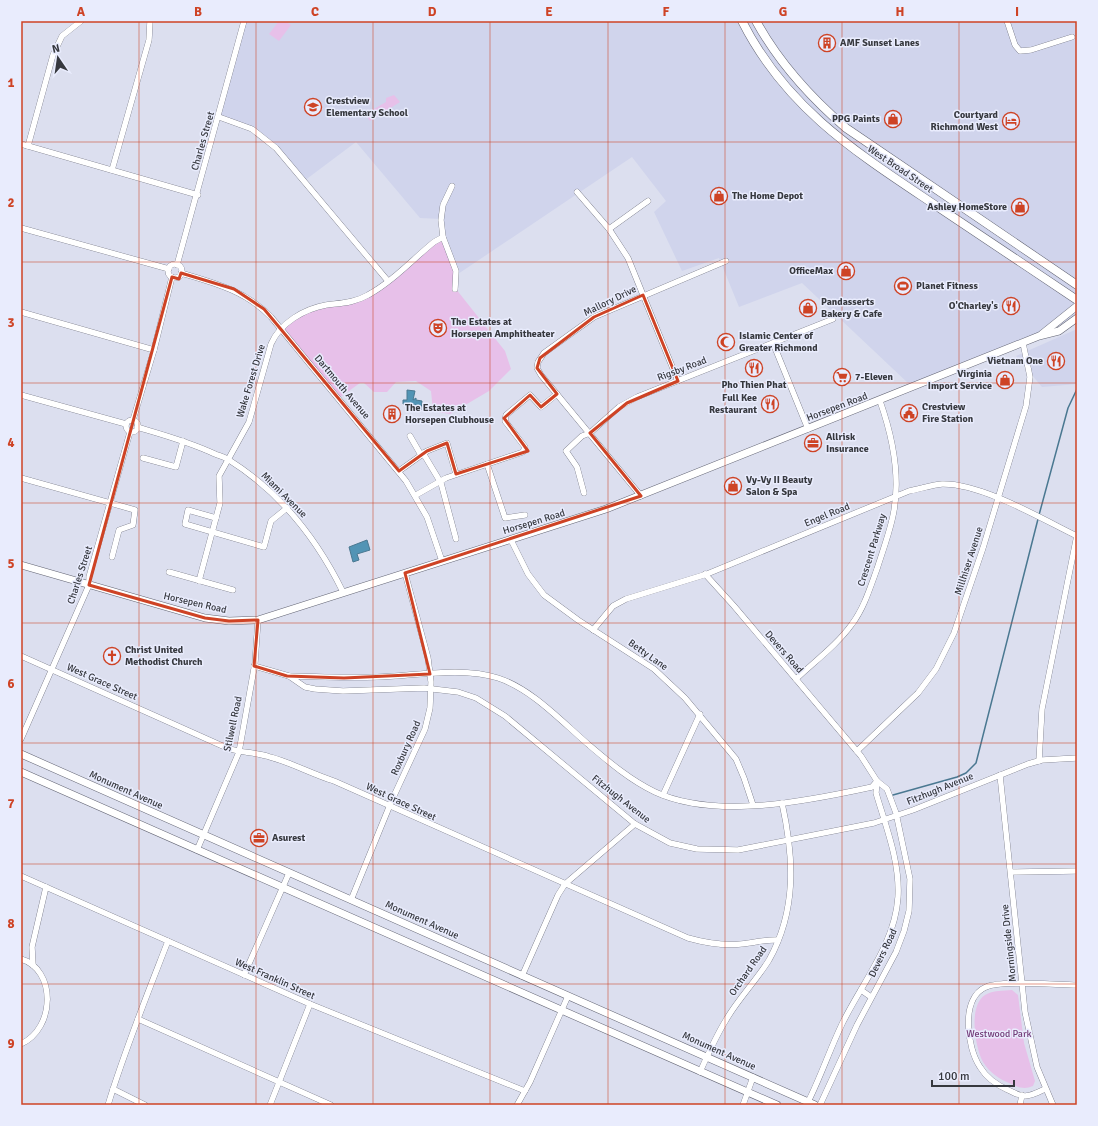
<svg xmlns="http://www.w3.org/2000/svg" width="1098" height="1126" font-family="Signika,sans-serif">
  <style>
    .built { fill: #d0d4ec }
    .green { fill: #e7c0e9 }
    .water { fill: #5294b5; stroke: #4a7891 }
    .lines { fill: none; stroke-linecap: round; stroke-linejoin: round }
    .stream { stroke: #4a7891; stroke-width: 1.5 }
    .minor-casing { stroke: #626473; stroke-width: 6 }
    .tertiary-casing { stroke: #626473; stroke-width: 8 }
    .primary-casing { stroke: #626473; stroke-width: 9 }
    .minor { stroke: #fff; stroke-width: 5.5 }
    .tertiary { stroke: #fff; stroke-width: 7 }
    .primary { stroke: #fff; stroke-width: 8 }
    .marked { fill: none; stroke: #ce4325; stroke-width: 3; stroke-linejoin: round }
    .grid { fill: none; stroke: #ce4325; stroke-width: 1; stroke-opacity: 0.55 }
    .labels { text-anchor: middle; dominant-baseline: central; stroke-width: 3; stroke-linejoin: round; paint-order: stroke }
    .poi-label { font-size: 10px; font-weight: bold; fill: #36383e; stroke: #e9ecfd; text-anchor: start }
    .street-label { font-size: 10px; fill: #36383e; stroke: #e9ecfd }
    .park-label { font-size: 10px; fill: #733c78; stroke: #e9ecfd }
    .neatline { fill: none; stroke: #ce4325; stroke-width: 1.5 }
    .grid-label { font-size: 13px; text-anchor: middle; font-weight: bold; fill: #ce4325 }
  </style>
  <rect width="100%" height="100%" fill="#dcdfef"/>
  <g class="built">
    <polygon points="245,21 1077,21 1077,312 1062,324 909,384 802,283 739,307 719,258 682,271 654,212 666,201 632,157 458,274 442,236 441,219 420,218 356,142 304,181 255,131 219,118"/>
    <polygon points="1077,329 1077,384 1042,387 1016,356"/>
  </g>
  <g class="green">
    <polygon points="279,21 285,21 291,25 279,41 269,34"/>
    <polygon points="394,95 400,102 370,121 366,115 367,113 386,102 386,98"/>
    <polygon points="442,236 458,274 456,289 505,351 511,369 489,391 450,414 433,411 431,391 416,381 396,382 387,392 374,392 364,383 360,383 339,398 282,328 302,314 364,297"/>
    <path d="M 1012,990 L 1018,995 L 1024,1043 L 1035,1081 L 1033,1086 C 1024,1090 1017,1087 1009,1083 C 999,1079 989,1072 983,1062 C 975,1047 968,1006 985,995 C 993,990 1003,991 1012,990 Z"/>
  </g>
  <g class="water">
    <polygon points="407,390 415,391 413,400 416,398 416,400 422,401 421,410 416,410 416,405 403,404 403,400 407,400"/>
    <polygon points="367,540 370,550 357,554 359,560 353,562 349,547"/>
  </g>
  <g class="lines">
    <g class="stream">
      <polyline points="1039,515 1068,408 1077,389"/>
      <polyline points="893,795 957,777 966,773 976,763 1038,519"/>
    </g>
    <g class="minor-casing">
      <g id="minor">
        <polyline points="1007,21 1015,45 1020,51 1031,50 1072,37"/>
        <polyline points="219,117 252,129 276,148 388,281"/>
        <polyline points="21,144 198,195"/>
        <polyline points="28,146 53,55 62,36 81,21"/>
        <polyline points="112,170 149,40 150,21"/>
        <polyline points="452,186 443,205 441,220 443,237 456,271 455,289"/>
        <polyline points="577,192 609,229 628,258 678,381"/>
        <polyline points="21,228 169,269"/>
        <polyline points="609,229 648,201"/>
        <circle cx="175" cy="271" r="7"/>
        <polyline points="177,265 244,21"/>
        <path d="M 181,273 C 215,283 246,291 271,317 L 406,481 L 427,517 L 442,561"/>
        <polyline points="21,312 154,350"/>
        <polyline points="773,343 808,429"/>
        <polyline points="21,395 126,424"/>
        <polyline points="133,420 154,350 172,277"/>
        <circle cx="132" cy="426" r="6"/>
        <path d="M 137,427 C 164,435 190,442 215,454 C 220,456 225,457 229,460 C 280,492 317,539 343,592"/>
        <polyline points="410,436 421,455"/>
        <polyline points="423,453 441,483 456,539"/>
        <polyline points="143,458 176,467 183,441"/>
        <polyline points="487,464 505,518 525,515"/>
        <polyline points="399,471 427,451 447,443 456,474"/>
        <polyline points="21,478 135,510 133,525 119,530 112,557"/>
        <polyline points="584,493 577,467 566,451 582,436 590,433 619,407 637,397 833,319"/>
        <polyline points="416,495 446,478 523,452 525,447 505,421 506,415 530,395 541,407 557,394"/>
        <polyline points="641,496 541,375 537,368 538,362 544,353 594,317 726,261"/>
        <polyline points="216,518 188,510 185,524 264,547 271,521 287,508"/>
        <polyline points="511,540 528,574 544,595 578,620 654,669 685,698 736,759 744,778 753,805"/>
        <polyline points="169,572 233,590"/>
        <polyline points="705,574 734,606 861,756 877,781 887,789 896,813 910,879 909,911 904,931 896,952 857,1025 820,1105"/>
        <path d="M 199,581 L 220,503 L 219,476 L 249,422 L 271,344 C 280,323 304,309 326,305 C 341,303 354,303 368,295 C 392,282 413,259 434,242 L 443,237"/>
        <path d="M 593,630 L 613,606 L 626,599 L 707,574 L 909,491 C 920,489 931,485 942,484 C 981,483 1042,519 1077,536"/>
        <path d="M 21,656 L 227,748 C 241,753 255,752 270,757 C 292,763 312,774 334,781 L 688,938 C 706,943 723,946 741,944 C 754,943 765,939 778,940"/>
        <polyline points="254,666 289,676 305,687 315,689 343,691 424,688 458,692 476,698 505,716 635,824 670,843 697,849 738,850 874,823 913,810 1028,764 1042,760 1077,758"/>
        <path d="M 289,676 C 318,677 347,678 377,677 C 414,676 462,666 498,678 C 532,689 562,722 589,745 C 609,762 630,780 655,792 C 716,820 808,801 872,787 L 877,781"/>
        <path d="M 796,679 C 815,661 837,645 852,624 C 864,608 870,588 877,569 C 882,553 888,537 892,520 C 902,480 893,438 880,401"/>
        <polyline points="21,739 89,585 89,577 130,432"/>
        <polyline points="857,751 918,693 936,669 954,633 983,548 1026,406 1030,377 1023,343"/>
        <polyline points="1039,761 1042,709 1077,535"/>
        <polyline points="1000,775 1025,1012 1037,1067 1053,1105"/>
        <polyline points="663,795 700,714"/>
        <polyline points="197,850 239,752 255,663 258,620"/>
        <polyline points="1011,872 1077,871"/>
        <polyline points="21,876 310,1004 525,1091"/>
        <polyline points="351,900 392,800 425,729 430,708 431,682 428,658 405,573"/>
        <path d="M 21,959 C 56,969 56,1028 21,1044"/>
        <polyline points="33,965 32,947 46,887"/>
        <polyline points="244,975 289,873"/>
        <polyline points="522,976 558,895 565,884 635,824"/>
        <polyline points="861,990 871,997"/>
        <polyline points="138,1019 331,1105"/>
        <path d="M 700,1072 C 708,1054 716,1036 726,1020 C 738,999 756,981 769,960 C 797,910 794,857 782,803"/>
        <polyline points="113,1089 145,1105"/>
        <path d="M 1045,1089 C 1039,1092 1031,1096 1025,1096 C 1019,1096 1013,1092 1008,1090 C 997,1085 986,1077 980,1067 C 967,1048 960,998 986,987 C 1002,980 1056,985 1077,985"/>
        <path d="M 808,1102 C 821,1076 830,1049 842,1024 C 862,983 895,944 898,897 C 900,862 886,827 876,793 L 877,781"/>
        <path d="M 108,1105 C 125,1049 147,995 168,941"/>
        <polyline points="270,1105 310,1004"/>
        <polyline points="517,1105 530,1082 568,996"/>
        <polyline points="743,1105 753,1077"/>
        <polyline points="1020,1105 1022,1095"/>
      </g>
    </g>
    <g class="tertiary-casing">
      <g id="tertiary">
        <polyline points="1042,334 1077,306"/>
        <polyline points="21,565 205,618 229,621 258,620 606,509 1039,336 1059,331 1077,318"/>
        <polyline points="21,754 815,1105"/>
        <polyline points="21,772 777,1105"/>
      </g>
    </g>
    <g class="primary-casing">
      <g id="primary">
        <path d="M 742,21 C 787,110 859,154 938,207 C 984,238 1030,269 1077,300"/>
        <path d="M 756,21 C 779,63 810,97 846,128 L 1077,285"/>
      </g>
    </g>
    <use href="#minor" class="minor"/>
    <use href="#tertiary" class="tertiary"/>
    <use href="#primary" class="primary"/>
  </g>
  <path class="marked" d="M 181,273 L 234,289 L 264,309 L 399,471 L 427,451 L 447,443 L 456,474 L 528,451 L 504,418 L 530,395 L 541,407 L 557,394 L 537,368 L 540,358 L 594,317 L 643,295 L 678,381 L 627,403 L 590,433 L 641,496 L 405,573 L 430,674 L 344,678 L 287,676 L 254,666 L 258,620 L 229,621 L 205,618 L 89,585 L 172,277 L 179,279 Z"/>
  <path class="grid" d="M 139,21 L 139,1105M 256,21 L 256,1105M 373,21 L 373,1105M 490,21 L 490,1105M 608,21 L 608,1105M 725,21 L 725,1105M 842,21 L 842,1105M 959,21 L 959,1105M 21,142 L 1077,142M 21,262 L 1077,262M 21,383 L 1077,383M 21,503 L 1077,503M 21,623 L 1077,623M 21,743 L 1077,743M 21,864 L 1077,864M 21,984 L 1077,984"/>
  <defs>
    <g id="building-ring" transform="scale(0.9)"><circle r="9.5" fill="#e9ecfd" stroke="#ce4325" stroke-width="1.5"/><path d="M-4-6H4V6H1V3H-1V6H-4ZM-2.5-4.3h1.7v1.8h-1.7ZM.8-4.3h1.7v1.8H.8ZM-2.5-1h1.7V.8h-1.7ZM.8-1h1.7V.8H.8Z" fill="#ce4325"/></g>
    <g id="school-ring" transform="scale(0.9)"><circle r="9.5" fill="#e9ecfd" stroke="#ce4325" stroke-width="1.5"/><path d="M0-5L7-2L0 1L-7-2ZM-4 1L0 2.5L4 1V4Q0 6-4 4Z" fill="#ce4325"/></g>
    <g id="shop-ring" transform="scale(0.9)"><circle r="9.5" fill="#e9ecfd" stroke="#ce4325" stroke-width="1.5"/><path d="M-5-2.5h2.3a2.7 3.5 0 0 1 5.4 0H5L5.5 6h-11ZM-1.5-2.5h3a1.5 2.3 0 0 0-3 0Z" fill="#ce4325"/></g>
    <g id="hotel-ring" transform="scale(0.9)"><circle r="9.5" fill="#e9ecfd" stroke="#ce4325" stroke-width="1.5"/><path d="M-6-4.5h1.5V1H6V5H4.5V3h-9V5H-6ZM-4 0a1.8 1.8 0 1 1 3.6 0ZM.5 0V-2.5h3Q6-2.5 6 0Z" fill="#ce4325"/></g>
    <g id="stadium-ring" transform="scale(0.9)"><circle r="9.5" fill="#e9ecfd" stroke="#ce4325" stroke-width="1.5"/><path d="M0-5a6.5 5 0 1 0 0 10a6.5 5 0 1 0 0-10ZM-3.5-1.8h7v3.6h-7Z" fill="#ce4325"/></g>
    <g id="restaurant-ring" transform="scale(0.9)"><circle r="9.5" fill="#e9ecfd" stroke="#ce4325" stroke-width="1.5"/><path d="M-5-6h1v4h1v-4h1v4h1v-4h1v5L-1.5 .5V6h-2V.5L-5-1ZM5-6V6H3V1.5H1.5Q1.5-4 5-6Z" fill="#ce4325"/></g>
    <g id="theatre-ring" transform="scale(0.9)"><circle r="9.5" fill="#e9ecfd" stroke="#ce4325" stroke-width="1.5"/><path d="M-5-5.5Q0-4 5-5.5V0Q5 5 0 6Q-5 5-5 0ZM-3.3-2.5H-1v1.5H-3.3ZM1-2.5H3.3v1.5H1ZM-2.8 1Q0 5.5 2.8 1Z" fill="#ce4325"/></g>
    <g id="mosque-ring" transform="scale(0.9)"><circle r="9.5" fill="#e9ecfd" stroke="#ce4325" stroke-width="1.5"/><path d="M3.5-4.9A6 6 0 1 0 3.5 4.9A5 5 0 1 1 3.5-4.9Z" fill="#ce4325"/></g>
    <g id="supermarket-ring" transform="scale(0.9)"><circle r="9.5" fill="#e9ecfd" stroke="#ce4325" stroke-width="1.5"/><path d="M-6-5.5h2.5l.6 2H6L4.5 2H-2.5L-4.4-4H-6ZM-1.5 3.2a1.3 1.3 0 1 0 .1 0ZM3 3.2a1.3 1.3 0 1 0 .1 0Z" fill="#ce4325"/></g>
    <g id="civic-ring" transform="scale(0.9)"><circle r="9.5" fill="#e9ecfd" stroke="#ce4325" stroke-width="1.5"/><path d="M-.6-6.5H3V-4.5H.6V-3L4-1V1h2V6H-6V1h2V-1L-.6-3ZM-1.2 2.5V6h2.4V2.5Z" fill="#ce4325"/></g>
    <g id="office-ring" transform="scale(0.9)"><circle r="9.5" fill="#e9ecfd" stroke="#ce4325" stroke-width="1.5"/><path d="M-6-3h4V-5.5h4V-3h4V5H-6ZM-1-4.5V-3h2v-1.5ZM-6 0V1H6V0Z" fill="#ce4325"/></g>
    <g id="church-ring" transform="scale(0.9)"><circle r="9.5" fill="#e9ecfd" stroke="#ce4325" stroke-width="1.5"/><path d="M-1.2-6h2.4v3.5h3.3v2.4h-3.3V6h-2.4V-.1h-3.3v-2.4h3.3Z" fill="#ce4325"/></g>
  </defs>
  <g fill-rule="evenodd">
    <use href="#building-ring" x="827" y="43"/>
    <use href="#school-ring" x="313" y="107"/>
    <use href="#shop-ring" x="893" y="119"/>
    <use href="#hotel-ring" x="1011" y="121"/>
    <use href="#shop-ring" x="719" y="196"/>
    <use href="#shop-ring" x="1020" y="207"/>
    <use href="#shop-ring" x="846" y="271"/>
    <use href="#stadium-ring" x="903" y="286"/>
    <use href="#restaurant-ring" x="1011" y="306"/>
    <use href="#shop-ring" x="808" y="308"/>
    <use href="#theatre-ring" x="438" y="328"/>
    <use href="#mosque-ring" x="726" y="342"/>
    <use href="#restaurant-ring" x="1056" y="361"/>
    <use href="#restaurant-ring" x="754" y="368"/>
    <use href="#supermarket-ring" x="842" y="377"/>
    <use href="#shop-ring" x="1005" y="380"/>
    <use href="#restaurant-ring" x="770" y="404"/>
    <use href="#civic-ring" x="909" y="413"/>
    <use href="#building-ring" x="392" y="414"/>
    <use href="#office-ring" x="813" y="443"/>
    <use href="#shop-ring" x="733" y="486"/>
    <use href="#church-ring" x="112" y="656"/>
    <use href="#office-ring" x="259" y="838"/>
  </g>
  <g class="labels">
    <g class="poi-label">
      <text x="840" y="43">AMF Sunset Lanes</text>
      <text x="326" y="101">Crestview<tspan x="326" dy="12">Elementary School</tspan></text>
      <text x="998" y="115" text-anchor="end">Courtyard<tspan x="998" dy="12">Richmond West</tspan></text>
      <text x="880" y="119" text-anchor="end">PPG Paints</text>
      <text x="732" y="196">The Home Depot</text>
      <text x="1007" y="207" text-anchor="end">Ashley HomeStore</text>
      <text x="833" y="271" text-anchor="end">OfficeMax</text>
      <text x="916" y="286">Planet Fitness</text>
      <text x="821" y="302">Pandasserts<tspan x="821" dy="12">Bakery &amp; Cafe</tspan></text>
      <text x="998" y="306" text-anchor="end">O'Charley's</text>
      <text x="451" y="322">The Estates at<tspan x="451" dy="12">Horsepen Amphitheater</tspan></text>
      <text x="739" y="336">Islamic Center of<tspan x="739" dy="12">Greater Richmond</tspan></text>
      <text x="1043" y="361" text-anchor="end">Vietnam One</text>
      <text x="992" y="374" text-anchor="end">Virginia<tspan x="992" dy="12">Import Service</tspan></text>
      <text x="855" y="377">7-Eleven</text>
      <text x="754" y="385" text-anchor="middle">Pho Thien Phat</text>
      <text x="757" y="398" text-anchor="end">Full Kee<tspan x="757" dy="12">Restaurant</tspan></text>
      <text x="922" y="407">Crestview<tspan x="922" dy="12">Fire Station</tspan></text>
      <text x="405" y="408">The Estates at<tspan x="405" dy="12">Horsepen Clubhouse</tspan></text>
      <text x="826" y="437">Allrisk<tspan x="826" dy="12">Insurance</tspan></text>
      <text x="746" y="480">Vy-Vy II Beauty<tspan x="746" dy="12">Salon &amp; Spa</tspan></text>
      <text x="125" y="650">Christ United<tspan x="125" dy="12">Methodist Church</tspan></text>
      <text x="272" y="838">Asurest</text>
    </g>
    <g class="street-label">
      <text transform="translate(203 141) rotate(-74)">Charles Street</text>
      <text transform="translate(900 169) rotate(34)">West Broad Street</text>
      <text transform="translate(610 301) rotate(-26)">Mallory Drive</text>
      <text transform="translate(682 369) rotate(-21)">Rigsby Road</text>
      <text transform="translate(251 381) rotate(-73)">Wake Forest Drive</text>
      <text transform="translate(342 387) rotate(50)">Dartmouth Avenue</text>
      <text transform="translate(837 407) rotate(-21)">Horsepen Road</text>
      <text transform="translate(284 495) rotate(45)">Miami Avenue</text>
      <text transform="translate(827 515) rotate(-22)">Engel Road</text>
      <text transform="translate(534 522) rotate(-17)">Horsepen Road</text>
      <text transform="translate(872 550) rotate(-73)">Crescent Parkway</text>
      <text transform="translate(969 561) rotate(-72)">Millhiser Avenue</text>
      <text transform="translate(80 575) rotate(-72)">Charles Street</text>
      <text transform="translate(195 603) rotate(13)">Horsepen Road</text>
      <text transform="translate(784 652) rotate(49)">Devers Road</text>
      <text transform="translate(648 655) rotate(35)">Betty Lane</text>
      <text transform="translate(102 682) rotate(24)">West Grace Street</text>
      <text transform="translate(233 724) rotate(-78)">Stilwell Road</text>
      <text transform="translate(406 748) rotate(-66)">Roxbury Road</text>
      <text transform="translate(940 789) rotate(-22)">Fitzhugh Avenue</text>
      <text transform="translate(126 790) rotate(24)">Monument Avenue</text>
      <text transform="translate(621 799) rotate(38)">Fitzhugh Avenue</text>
      <text transform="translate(401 802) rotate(25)">West Grace Street</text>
      <text transform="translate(422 920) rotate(24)">Monument Avenue</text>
      <text transform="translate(1009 943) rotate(-96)">Morningside Drive</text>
      <text transform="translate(883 953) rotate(-64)">Devers Road</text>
      <text transform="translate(748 971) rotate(-55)">Orchard Road</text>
      <text transform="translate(275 979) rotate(24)">West Franklin Street</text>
      <text transform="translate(719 1051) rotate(24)">Monument Avenue</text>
    </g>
    <g class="park-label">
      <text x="999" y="1034">Westwood Park</text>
    </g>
  </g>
  <rect width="1098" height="1126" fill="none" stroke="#e9ecfd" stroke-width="44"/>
  <g transform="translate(58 58) rotate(347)" stroke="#e9ecfd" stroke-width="3" paint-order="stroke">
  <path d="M0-3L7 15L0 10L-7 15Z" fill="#36383e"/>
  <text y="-6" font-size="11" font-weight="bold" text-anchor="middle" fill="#36383e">N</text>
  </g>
  <path d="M932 1080v6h82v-6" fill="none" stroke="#36383e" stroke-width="2"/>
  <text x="938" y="1080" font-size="12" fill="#36383e" stroke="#e9ecfd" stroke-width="3" paint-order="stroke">100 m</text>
  <rect x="22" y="22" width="1054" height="1082" class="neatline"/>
  <g class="grid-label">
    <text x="81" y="16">A</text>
    <text x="198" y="16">B</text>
    <text x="315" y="16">C</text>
    <text x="432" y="16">D</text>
    <text x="549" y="16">E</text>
    <text x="666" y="16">F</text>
    <text x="783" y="16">G</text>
    <text x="900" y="16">H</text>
    <text x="1017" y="16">I</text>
    <text x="11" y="87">1</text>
    <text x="11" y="207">2</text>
    <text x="11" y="327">3</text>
    <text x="11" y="447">4</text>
    <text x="11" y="568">5</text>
    <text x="11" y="688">6</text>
    <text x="11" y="808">7</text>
    <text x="11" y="928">8</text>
    <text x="11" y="1048">9</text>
  </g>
</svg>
